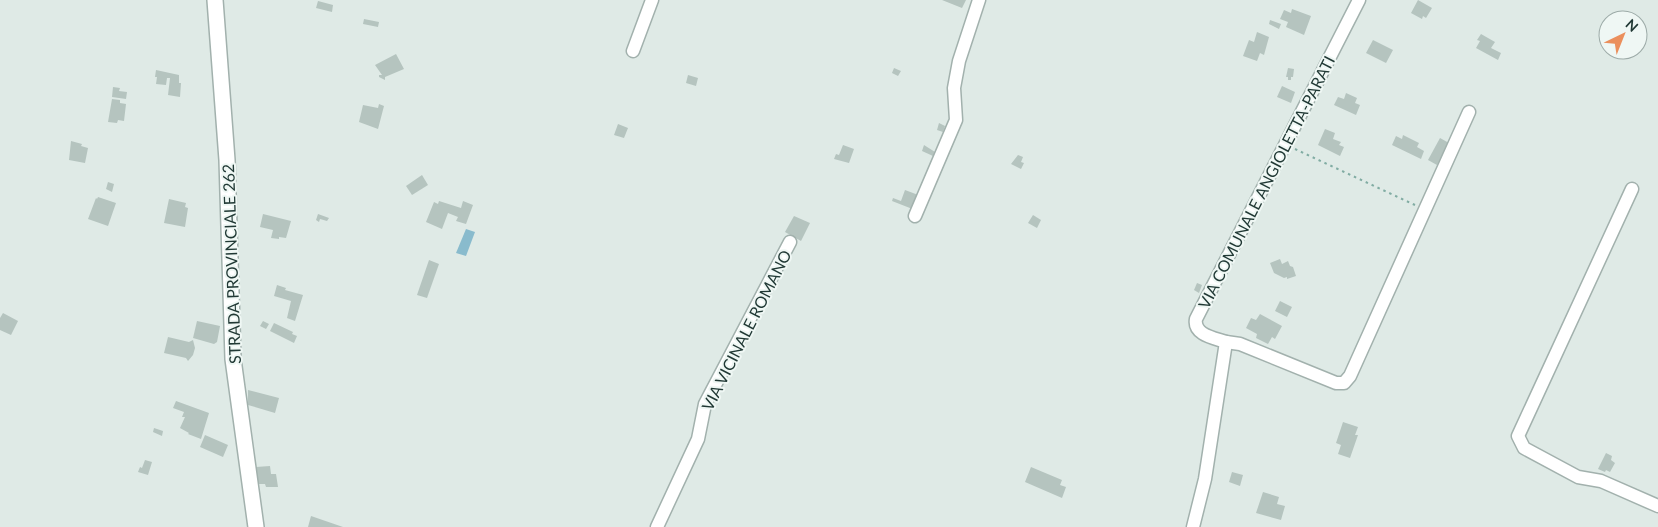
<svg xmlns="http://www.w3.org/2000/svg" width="1658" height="527" font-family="Lato,sans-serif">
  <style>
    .water { fill: #89bbcd }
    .building { fill: #b5c4bf }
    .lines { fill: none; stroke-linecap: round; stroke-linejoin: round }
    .minor-casing { stroke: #a2b1ad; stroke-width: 15 }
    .tertiary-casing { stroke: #a2b1ad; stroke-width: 18 }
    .path { stroke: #81aca3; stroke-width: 2; stroke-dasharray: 2.5 4; stroke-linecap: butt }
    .minor { stroke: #fff; stroke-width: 12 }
    .tertiary { stroke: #fff; stroke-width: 15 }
    .labels { text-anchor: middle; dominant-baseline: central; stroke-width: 4; stroke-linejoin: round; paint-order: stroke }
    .street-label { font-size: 16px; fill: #213935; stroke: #eff7f4 }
  </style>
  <rect width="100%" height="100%" fill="#dfeae6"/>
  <polygon class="water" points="466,229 475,232 466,256 456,253"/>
  <g class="building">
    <polygon points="942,0 966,0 962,8"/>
    <polygon points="1418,0 1432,8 1426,18 1423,16 1422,19 1411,13"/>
    <polygon points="318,1 333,5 332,12 316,8"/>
    <polygon points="1292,9 1311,16 1304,35 1286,27 1288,22 1280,19 1284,10 1291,13"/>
    <polygon points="364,19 379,22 378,27 363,24"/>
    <polygon points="1270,20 1281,24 1279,29 1269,24"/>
    <polygon points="1257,32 1269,37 1264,55 1260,53 1257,61 1243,56 1249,40 1254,42"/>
    <polygon points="1481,34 1495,42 1491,48 1501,53 1498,60 1476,48 1480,41 1477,40"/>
    <polygon points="1373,40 1393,50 1386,63 1366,53"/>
    <polygon points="396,54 404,69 385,77 385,80 379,77 379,75 382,75 375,65"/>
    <polygon points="894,68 901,71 898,76 892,73"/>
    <polygon points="1288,68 1294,69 1293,77 1291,77 1291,80 1288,80 1288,77 1286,77"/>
    <polygon points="156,70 179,75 179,83 181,83 180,97 168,95 170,78 167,78 166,85 156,84 157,77 155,77"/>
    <polygon points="688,75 698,78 696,86 686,83"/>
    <polygon points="1282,86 1295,92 1291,103 1277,97"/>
    <polygon points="113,87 120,88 119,91 127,92 126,99 112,97"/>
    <polygon points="1346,93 1357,98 1355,103 1360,105 1356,115 1334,105 1338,97 1344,99"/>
    <polygon points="112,99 120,100 120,103 126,104 124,121 118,120 117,123 108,122"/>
    <polygon points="379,104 384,106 378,129 359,122 363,105 378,108"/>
    <polygon points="939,123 945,126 943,132 937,130"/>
    <polygon points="618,124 628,128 624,138 614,135"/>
    <polygon points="1325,129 1335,133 1333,139 1341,142 1339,145 1344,147 1340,156 1318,145"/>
    <polygon points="1403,135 1419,143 1417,147 1424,151 1421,159 1392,145 1396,136 1402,139"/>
    <polygon points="1440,138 1449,143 1437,165 1428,160"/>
    <polygon points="71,141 82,144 81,146 88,148 85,163 69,160"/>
    <polygon points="843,145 854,149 849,163 834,159 836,154 839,155"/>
    <polygon points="924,145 935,152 933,156 922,151"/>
    <polygon points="1018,155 1023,157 1021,162 1024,163 1021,169 1011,164"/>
    <polygon points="422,175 428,185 412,195 406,186"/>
    <polygon points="108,182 114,184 112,192 106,189"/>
    <polygon points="905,190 921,196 915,210 892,201 893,198 901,201"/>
    <polygon points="98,197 116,203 108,226 88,219 96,198 97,199"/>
    <polygon points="169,199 186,203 185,207 188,208 185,227 164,223"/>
    <polygon points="439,201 461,208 463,201 473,205 466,224 456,221 458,217 448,213 442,229 426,222 434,202 438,204"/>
    <polygon points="263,214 291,221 286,238 279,237 279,239 271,238 273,230 260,227"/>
    <polygon points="318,214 329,218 327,221 320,219 319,222 316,220"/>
    <polygon points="1033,215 1041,220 1037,228 1028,223"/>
    <polygon points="794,216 810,223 801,241 785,232"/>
    <polygon points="1280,259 1282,264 1288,261 1290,266 1293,267 1296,276 1287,279 1287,277 1284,278 1274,273 1270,263"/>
    <polygon points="429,260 439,264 427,298 417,295"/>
    <polygon points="1197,283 1202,285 1199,293 1194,290"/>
    <polygon points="277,285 286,288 285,290 303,295 295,321 287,318 291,301 274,296"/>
    <polygon points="1280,301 1292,307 1287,317 1275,311"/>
    <polygon points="3,313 18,321 11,335 0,330 0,318"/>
    <polygon points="1260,314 1282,326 1275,339 1272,337 1268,344 1256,338 1257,334 1246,328 1251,318 1256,320"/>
    <polygon points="197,321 220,326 217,342 214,344 193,338"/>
    <polygon points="263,321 269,324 266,329 260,326"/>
    <polygon points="274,323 293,332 292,334 297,336 294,343 270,331"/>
    <polygon points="168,337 189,342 193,340 195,348 193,355 188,361 186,358 164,353"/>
    <polygon points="248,390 279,398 275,413 248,405"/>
    <polygon points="176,401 209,413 201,439 188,434 189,433 180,428 185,417 182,417 184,412 173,408"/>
    <polygon points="1343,422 1358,427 1355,435 1358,435 1350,458 1338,454 1341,445 1336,443"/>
    <polygon points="154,428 163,431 162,436 153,432"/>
    <polygon points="205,435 228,445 223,457 200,447"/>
    <polygon points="1606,453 1612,456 1611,460 1615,463 1610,472 1606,470 1605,472 1598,469"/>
    <polygon points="145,460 152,462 148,475 138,472 140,467 142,468"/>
    <polygon points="270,466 271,474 276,474 278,487 266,487 265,484 258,484 256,467"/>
    <polygon points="1031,467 1062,480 1060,485 1066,487 1062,498 1025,482"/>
    <polygon points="1232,472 1243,475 1240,486 1229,482"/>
    <polygon points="1263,492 1279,497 1277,504 1285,506 1281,520 1256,513"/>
    <polygon points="311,516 343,527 308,527"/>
  </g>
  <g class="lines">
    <g class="minor-casing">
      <g id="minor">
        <polyline points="633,51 652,0"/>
        <polyline points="1632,189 1518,436 1524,448 1578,477 1601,481 1658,506"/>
        <polyline points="915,216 956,120 954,88 959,61 979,0"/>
        <polyline points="1226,342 1240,344 1336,383 1344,383 1350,376 1469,112"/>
        <polyline points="657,527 698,439 705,404 790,242"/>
        <path d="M 1193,527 L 1205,479 L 1226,342 C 1215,338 1193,335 1196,319 L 1359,0"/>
      </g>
    </g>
    <g class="tertiary-casing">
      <polyline id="tertiary" points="215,0 227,160 233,359 256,527"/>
    </g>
    <polyline class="path" points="1295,149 1415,205"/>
    <use href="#minor" class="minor"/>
    <use href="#tertiary" class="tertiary"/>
  </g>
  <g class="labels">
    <g class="street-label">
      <text transform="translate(1266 182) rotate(-63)">VIA COMUNALE ANGIOLETTA-PARATI</text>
      <text transform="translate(231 264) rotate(-92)">STRADA PROVINCIALE 262</text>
      <text transform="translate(746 330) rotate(-63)">VIA VICINALE ROMANO</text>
    </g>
  </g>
  <g transform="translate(1623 35) rotate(43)"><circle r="24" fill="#eff7f4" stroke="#9daba8"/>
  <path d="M0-4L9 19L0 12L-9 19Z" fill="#eb8f5c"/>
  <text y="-8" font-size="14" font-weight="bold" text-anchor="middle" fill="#213935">N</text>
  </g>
</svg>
